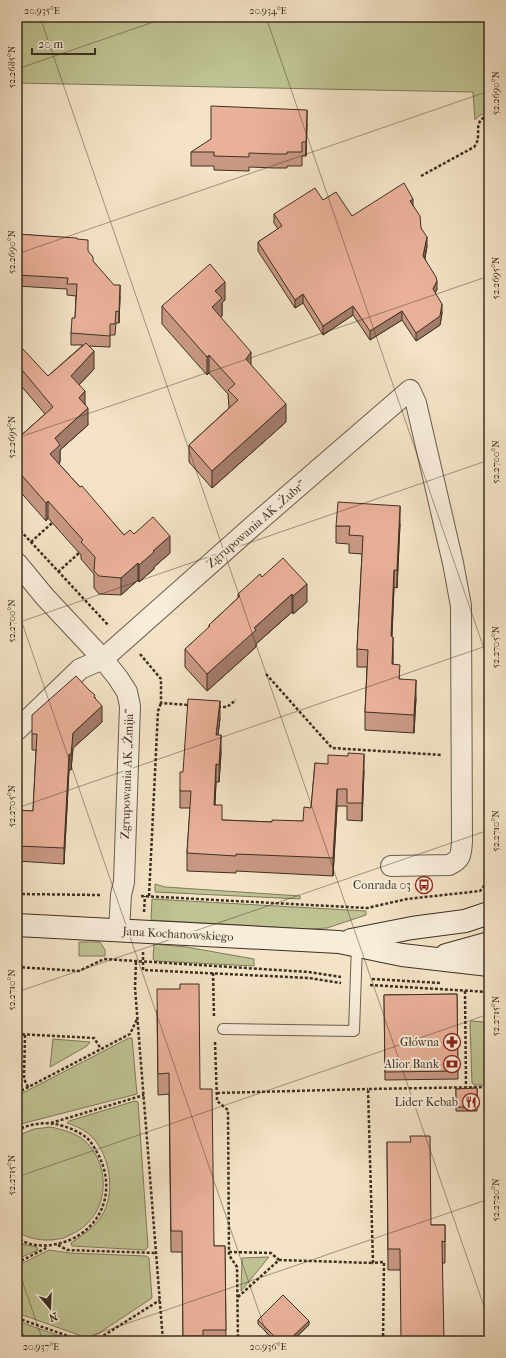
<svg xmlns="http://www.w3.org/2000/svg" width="506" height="1358" font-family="'IM FELL French Canon',serif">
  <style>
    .green { fill: #bfc393; stroke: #7e7a5a }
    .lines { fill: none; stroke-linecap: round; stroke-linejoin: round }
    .lane-casing { stroke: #6b5d4b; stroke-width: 12 }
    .street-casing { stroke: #6b5d4b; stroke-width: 22 }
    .secondary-casing { stroke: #3d3022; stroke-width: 24 }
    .path { stroke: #3d3022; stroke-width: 2.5; stroke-dasharray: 3 2; stroke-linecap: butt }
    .lane { stroke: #f8eddb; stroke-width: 10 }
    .street { stroke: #f8eddb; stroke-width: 20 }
    .secondary { stroke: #f8eddb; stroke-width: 22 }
    .wall { fill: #c99884; stroke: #3d3022 }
    .shaded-wall { fill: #a47c6c; stroke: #3d3022 }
    .building { fill: #eab19a; stroke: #3d3022 }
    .ticks { fill: none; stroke: #3d3022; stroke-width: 1; stroke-opacity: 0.45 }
    .labels { text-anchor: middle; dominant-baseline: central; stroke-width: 4; stroke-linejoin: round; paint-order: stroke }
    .street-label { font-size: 12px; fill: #3d3022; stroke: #f8eddb }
    .poi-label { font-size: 12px; fill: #3d3022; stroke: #f8eddb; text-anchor: end }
    .neatline { fill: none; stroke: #3d3022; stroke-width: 1.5 }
    .ticks-label { font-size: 10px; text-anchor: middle; fill: #3d3022 }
  </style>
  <rect width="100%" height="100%" fill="#f4e3c7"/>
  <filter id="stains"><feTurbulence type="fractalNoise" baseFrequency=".005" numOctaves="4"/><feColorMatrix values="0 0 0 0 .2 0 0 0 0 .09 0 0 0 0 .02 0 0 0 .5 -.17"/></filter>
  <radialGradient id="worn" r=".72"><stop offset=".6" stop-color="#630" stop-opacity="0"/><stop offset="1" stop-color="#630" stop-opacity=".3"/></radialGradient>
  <g class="green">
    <polygon points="17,17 488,17 488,114 480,115 475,120 473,92 17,83"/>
    <polygon points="155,884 165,887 300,896 300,899 155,892"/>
    <polygon points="152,899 366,911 366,915 327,928 309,929 151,920"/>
    <polygon points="79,942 100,942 105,950 105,956 79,956"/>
    <polygon points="154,944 186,947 254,959 254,966 155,961 153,959"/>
    <polygon points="487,998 489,998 489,1085 474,1085 472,1083 470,1024 471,1021 484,1022 485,1003"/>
    <polygon points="129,1038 132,1038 137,1094 17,1125 17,1096"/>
    <polygon points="53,1039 90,1042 87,1046 50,1067"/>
    <path d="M 135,1101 L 138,1102 L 148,1247 L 145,1250 L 72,1246 L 71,1243 C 82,1235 93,1229 101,1217 C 116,1195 111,1155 91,1136 C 85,1130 76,1126 67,1123 L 69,1121 Z"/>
    <path d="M 51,1127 C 63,1130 76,1133 85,1141 C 114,1169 108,1219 70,1235 C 66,1237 62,1239 58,1239 C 54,1240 50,1240 46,1240 C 37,1240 24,1237 17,1231 L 17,1136 L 34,1129 Z"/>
    <polygon points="17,1242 26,1245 37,1247 38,1250 17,1259"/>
    <polygon points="49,1250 69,1253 146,1256 149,1258 152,1298 90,1339 17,1313 17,1266"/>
    <polygon points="269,1257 241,1291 242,1258"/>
    <polygon points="20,1322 74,1341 27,1341 18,1325"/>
  </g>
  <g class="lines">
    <g class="lane-casing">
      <polyline id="lane" points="223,1029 354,1031 357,945"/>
    </g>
    <g class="street-casing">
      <g id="street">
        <polyline points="17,563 45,597 103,659 118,678 127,692 130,706 124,882 121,895 119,931"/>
        <path d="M 17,730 L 80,669 L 103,659 L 254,525 L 410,390 L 416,403 L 453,563 L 461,606 L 462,841 C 461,854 462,859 449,865 L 391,866"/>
      </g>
    </g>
    <g class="secondary-casing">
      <g id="secondary">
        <polyline points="17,925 339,942 402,955 489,965"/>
        <polyline points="351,940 412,928 465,921 489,913"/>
        <polyline points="446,955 489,943"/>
      </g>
    </g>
    <g class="path">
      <path d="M 421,176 L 474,147 C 484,135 470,122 489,115"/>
      <polyline points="17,527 109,626"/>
      <polyline points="31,542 52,523"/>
      <polyline points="58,572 79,553"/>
      <polyline points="140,654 161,679 161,703 189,705"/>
      <polyline points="266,674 332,748 442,755"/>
      <polyline points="218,707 227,707 236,700"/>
      <polyline points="17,894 100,895"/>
      <polyline points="141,896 367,908 407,899 480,891 489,880"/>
      <polyline points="149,896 158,711 161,703"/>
      <polyline points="144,912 145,896"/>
      <polyline points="143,952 143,970 309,978 341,983"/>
      <polyline points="136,962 135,988 163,1341"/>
      <polyline points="17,967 79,971 104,959 309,972 341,977"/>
      <polyline points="213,973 214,1017"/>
      <polyline points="372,979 441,983"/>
      <polyline points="370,985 489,992"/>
      <polyline points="465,991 466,1087"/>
      <polyline points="17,1034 94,1038 101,1049"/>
      <polyline points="25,1035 24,1079 28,1087"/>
      <polyline points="215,1042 217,1101 228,1110 229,1255 237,1267 238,1341"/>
      <polyline points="17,1093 130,1034 137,1019"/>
      <polyline points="217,1093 368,1089"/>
      <polyline points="51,1123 144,1095"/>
      <path d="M 17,1131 C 27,1124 44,1122 55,1124 C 66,1126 79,1131 88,1139 C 92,1143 95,1149 98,1154 C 116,1188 104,1227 67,1241 C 51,1247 32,1248 17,1238"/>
      <polyline points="58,1245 67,1250 156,1253"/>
      <polyline points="229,1252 271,1253 279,1260"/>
      <polyline points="17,1263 48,1247"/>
      <polyline points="238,1297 279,1260 373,1263"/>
      <polyline points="17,1318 82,1341"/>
      <polyline points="17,1332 23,1341"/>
      <polyline points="95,1341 160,1300"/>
      <polyline points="383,1341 384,1262 373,1263 368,1089 489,1087"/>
    </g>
    <use href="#lane" class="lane"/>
    <use href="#street" class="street"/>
    <use href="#secondary" class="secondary"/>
  </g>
  <g class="wall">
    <polygon points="307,124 306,156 302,156 302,166 287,166 287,168 275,168 249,167 249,171 214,170 214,166 191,166 191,152"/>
    <polygon points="323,200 352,216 413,205 427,246 425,259 437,289 435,293 442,313 440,325 416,341 402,320 370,340 353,315 323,335 303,303 295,308 258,251 258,242 278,229 274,223 274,214"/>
    <polygon points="17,234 77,239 88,252 93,261 120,297 119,323 116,323 115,335 110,335 110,347 88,346 94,369 79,385 85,404 88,425 60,450 60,462 59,464 124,535 134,534 170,553 154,567 154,569 139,582 138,580 121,595 99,594 94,588 94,574 81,559 81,555 48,518 46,521 17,488 17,439 45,414 17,381 17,353 48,376 83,345 71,345 71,333 75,318 76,296 67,295 67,289 17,286"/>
    <polygon points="225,300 222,303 222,316 220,317 251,365 286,422 212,488 189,462 189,445 229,408 228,394 209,373 207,375 162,324 162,306"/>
    <polygon points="400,524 397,588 394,587 392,636 393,654 393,664 400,679 416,698 414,733 365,730 365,712 367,667 357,667 357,649 362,554 349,553 349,544 336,543 336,526"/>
    <polygon points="262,577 307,602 293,614 292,612 256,644 256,647 207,691 185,667 185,649 209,628 209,625 238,598 238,594"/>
    <polygon points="95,697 102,722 73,748 71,770 69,770 64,864 17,861 17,810 33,811 36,750 32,750 32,734"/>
    <polygon points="220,718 218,735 221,753 219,782 216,782 215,805 222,820 272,822 303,821 311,808 315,763 364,771 362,821 347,820 347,806 337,806 333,876 236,871 236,873 187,871 187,853 190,808 180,808 180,791 183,772"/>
    <polygon points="457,994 458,1079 385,1080 384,995"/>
    <polygon points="157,1010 200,1089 214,1246 225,1246 226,1341 183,1341 182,1252 171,1252 169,1094 158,1095"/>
    <polygon points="477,1088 477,1111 456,1111 456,1089"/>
    <polygon points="387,1142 431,1225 445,1225 445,1263 443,1263 400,1270 388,1270"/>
    <polygon points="258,1320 309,1325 292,1341 275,1341 258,1324"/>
  </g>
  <g class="shaded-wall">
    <polygon points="307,110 307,124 306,156 306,142"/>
    <polygon points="413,199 413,207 410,201"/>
    <polygon points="427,237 427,246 423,265 423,256"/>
    <polygon points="437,281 437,289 433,298 433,289"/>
    <polygon points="225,282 225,300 222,303 222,316 212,325 212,307 215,291"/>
    <polygon points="120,285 120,297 119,323 119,312"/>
    <polygon points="303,294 303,303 295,308 295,300"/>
    <polygon points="442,304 442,313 440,325 416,341 416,333"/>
    <polygon points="353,306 353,315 323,335 323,326"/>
    <polygon points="402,311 402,320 370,340 370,331"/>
    <polygon points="94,351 94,369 71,393 71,376"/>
    <polygon points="251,352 251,370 246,359"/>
    <polygon points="209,355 209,373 207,375 207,357"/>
    <polygon points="85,391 85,409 79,398"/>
    <polygon points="286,404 286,422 212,488 212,471"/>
    <polygon points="88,408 88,425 60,450 60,462 50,471 50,454 55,438"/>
    <polygon points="48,501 48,518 46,521 46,503"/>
    <polygon points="400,506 400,524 397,588 397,570"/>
    <polygon points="170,536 170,553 154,567 154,569 139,582 139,565 153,551"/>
    <polygon points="138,563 138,580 121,595 121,578"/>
    <polygon points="394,570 394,587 391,654 391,636"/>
    <polygon points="307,584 307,602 293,614 293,596"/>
    <polygon points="292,594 292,612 256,644 256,647 207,691 207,674 254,628"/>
    <polygon points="393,637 393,654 392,682 392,664"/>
    <polygon points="19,659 19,673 17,675 17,661"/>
    <polygon points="416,680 416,698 414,733 414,715"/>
    <polygon points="220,701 220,718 216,753 216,735"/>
    <polygon points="102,706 102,722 73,748 71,770 71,755 73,733"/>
    <polygon points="221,735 221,753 219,782 219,765"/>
    <polygon points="69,754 69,770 64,864 64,848"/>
    <polygon points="364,754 364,771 362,821 362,803"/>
    <polygon points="216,764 216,782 214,822 214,805"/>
    <polygon points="337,789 337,806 333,876 333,858"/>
    <polygon points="309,1321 309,1325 292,1341 288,1341"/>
  </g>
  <g class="building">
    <polygon points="211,106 307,110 306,142 302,142 302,152 287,152 287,154 275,154 249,153 249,157 214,156 214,152 191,152 211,139"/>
    <polygon points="404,183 413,199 410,201 420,216 421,228 427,237 423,256 436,277 437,281 433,289 442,304 440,316 416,333 402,311 370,331 353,306 323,326 303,294 295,300 258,242 282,226 274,214 315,188 323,200 336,192 352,216"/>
    <polygon points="17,234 77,238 77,239 88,240 88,251 93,257 93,261 114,285 120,285 119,312 116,311 115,324 110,324 110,336 71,333 72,318 75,318 77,284 67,284 68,278 17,275"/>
    <polygon points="210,264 225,282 215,291 222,298 212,307 251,352 246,359 286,404 212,471 189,445 238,400 228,390 235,384 209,355 207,357 162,306"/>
    <polygon points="86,343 94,351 71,376 85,391 79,398 88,408 55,438 60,445 50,454 80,487 82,486 124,535 130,530 134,534 153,517 170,536 153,551 154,552 139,565 138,563 121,578 99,576 94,571 95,557 81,542 83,540 48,501 46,503 17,470 17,439 53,407 17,364 17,353 22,348 48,376"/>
    <polygon points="338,502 400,506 397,570 394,570 391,636 393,637 392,664 400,665 399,679 416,680 414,715 365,712 368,650 357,649 363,536 349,535 350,526 336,526"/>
    <polygon points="283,558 307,584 293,596 292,594 254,628 256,630 207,674 185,649 210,626 209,625 240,596 238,594 260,574 262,577"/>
    <polygon points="76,676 90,691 95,695 94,697 102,706 73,733 71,755 69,754 64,848 17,846 17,810 33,811 37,734 32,734 32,715"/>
    <polygon points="188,699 220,701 216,735 221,735 219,765 216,764 214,805 222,805 222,820 272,822 272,820 303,821 304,807 311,808 315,763 328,764 328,755 348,756 348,753 364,754 362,803 347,803 347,789 337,789 333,858 236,854 236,856 187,853 191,791 180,791 180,772 183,772"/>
    <polygon points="180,984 199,984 200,1089 212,1089 214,1246 225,1246 226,1330 203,1330 203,1336 183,1336 182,1231 171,1231 169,1073 158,1074 157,989 180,989"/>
    <polygon points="457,994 458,1071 385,1072 384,995"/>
    <polygon points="477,1088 477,1107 456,1107 456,1089"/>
    <polygon points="410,1136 430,1136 431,1225 445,1225 445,1242 442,1241 444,1341 401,1341 400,1249 388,1249 387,1142 411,1142"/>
    <polygon points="283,1295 309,1321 288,1341 279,1341 258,1320"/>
  </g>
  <path class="ticks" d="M 40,17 L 489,1321M 266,17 L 489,663M 17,69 L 168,17M 17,254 L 489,91M 17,438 L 489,276M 17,608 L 269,1341M 17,623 L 489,460M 17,808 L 489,645M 17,992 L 489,830M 17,1177 L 489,1014M 17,1266 L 43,1341M 76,1341 L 489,1199"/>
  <defs>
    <g id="bus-ring" transform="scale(0.9)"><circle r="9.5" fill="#f8eddb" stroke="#8f2418" stroke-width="1.5"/><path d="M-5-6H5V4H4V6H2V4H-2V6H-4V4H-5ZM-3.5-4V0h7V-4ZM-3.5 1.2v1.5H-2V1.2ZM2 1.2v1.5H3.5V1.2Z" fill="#8f2418"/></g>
    <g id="pharmacy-ring" transform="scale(0.9)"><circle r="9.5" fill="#f8eddb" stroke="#8f2418" stroke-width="1.5"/><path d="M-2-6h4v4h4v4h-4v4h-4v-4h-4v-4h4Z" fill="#8f2418"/></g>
    <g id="bank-ring" transform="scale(0.9)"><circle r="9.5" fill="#f8eddb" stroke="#8f2418" stroke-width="1.5"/><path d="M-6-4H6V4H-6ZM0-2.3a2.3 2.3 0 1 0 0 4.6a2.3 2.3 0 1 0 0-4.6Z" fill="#8f2418"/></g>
    <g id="restaurant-ring" transform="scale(0.9)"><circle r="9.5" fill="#f8eddb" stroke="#8f2418" stroke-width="1.5"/><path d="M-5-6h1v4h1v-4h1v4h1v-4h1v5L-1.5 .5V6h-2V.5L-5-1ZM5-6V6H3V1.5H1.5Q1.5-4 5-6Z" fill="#8f2418"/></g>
  </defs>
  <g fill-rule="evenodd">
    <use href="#bus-ring" x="424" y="885"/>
    <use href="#pharmacy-ring" x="452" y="1042"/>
    <use href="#bank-ring" x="452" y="1064"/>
    <use href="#restaurant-ring" x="471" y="1102"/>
  </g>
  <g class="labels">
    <g class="street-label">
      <text transform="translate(256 524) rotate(-41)">Zgrupowania AK „Żubr”</text>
      <text transform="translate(127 774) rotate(-88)">Zgrupowania AK „Żmija”</text>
      <text transform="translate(178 934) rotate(3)">Jana Kochanowskiego</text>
    </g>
    <g class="poi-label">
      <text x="411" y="885">Conrada 03</text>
      <text x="439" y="1042">Główna</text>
      <text x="439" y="1064">Alior Bank</text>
      <text x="458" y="1102">Lider Kebab</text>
    </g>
  </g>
  <rect width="506" height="1358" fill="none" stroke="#f4e3c7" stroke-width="44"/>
  <g transform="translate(50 1308) rotate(161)" stroke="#f8eddb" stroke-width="3" paint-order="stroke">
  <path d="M0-3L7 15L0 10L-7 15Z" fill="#3d3022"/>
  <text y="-6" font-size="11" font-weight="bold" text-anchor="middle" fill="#3d3022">N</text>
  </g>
  <path d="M32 48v6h63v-6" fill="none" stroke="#3d3022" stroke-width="2"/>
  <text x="38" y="48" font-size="12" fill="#3d3022" stroke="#f8eddb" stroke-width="3" paint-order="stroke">20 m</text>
  <rect x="22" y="22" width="462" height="1314" class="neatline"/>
  <g class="ticks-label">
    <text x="42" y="14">20.935°E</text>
    <text x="268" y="14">20.934°E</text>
    <text transform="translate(11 67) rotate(-90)" y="4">52.2685°N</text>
    <text transform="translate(495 93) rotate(-90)" y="4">52.2690°N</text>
    <text transform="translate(11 252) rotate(-90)" y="4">52.2690°N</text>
    <text transform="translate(495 278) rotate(-90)" y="4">52.2695°N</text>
    <text transform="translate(11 437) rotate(-90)" y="4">52.2695°N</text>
    <text transform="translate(495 462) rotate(-90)" y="4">52.2700°N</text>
    <text transform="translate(11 621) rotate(-90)" y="4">52.2700°N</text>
    <text transform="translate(495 647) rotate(-90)" y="4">52.2705°N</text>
    <text transform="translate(11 806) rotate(-90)" y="4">52.2705°N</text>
    <text transform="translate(495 831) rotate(-90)" y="4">52.2710°N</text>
    <text transform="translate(11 990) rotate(-90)" y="4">52.2710°N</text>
    <text transform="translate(495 1016) rotate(-90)" y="4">52.2715°N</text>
    <text transform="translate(11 1175) rotate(-90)" y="4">52.2715°N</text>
    <text transform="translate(495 1200) rotate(-90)" y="4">52.2720°N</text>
    <text x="41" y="1350">20.937°E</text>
    <text x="268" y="1350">20.936°E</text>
  </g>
  <rect width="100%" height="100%" filter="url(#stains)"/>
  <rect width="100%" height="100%" fill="url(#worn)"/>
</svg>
